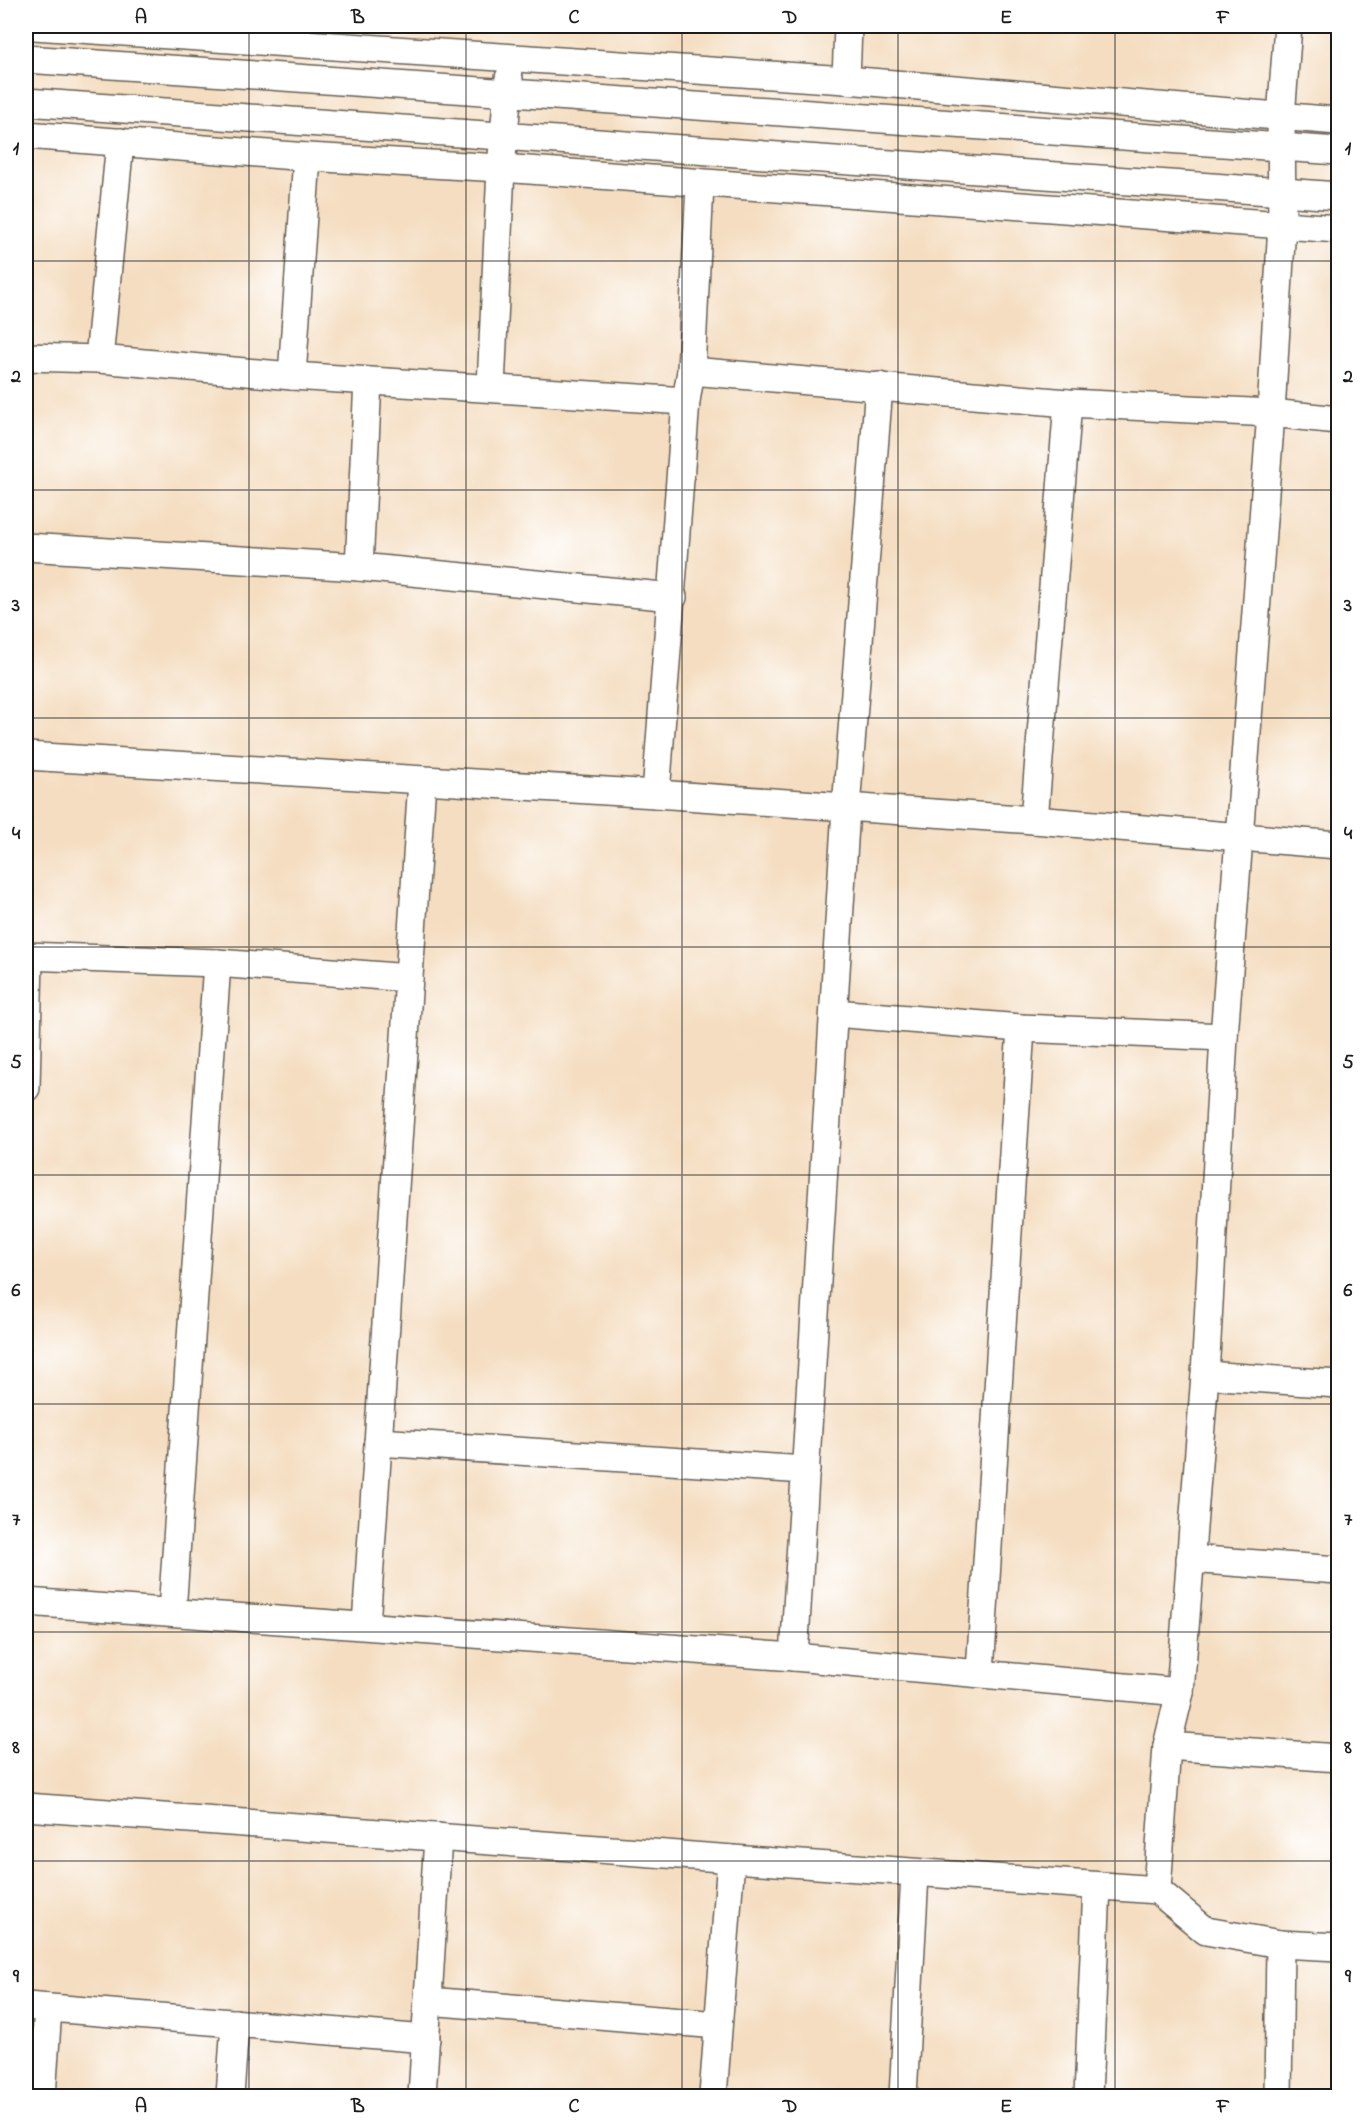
<svg xmlns="http://www.w3.org/2000/svg" width="1364" height="2122" font-family="'Indie Flower',sans-serif">
  <style>
    .lines { fill: none; stroke-linecap: round; stroke-linejoin: round }
    .street-casing { stroke: #686055; stroke-width: 30 }
    .street { stroke: #fff; stroke-width: 27 }
    .grid { fill: none; stroke: #1c1c1c; stroke-width: 1.5; stroke-opacity: 0.55 }
    .neatline { fill: none; stroke: #1c1c1c; stroke-width: 2 }
    .grid-label { font-size: 20px; text-anchor: middle; font-weight: bold; fill: #1c1c1c }
  </style>
  <rect width="100%" height="100%" fill="#fff"/>
  <filter id="ink" filterUnits="userSpaceOnUse"><feTurbulence type="fractalNoise" baseFrequency=".0167" numOctaves="2"/><feDisplacementMap in="SourceGraphic" scale="12" xChannelSelector="R" yChannelSelector="G"/><feConvolveMatrix kernelMatrix="1 2 1 2 8 2 1 2 1" color-interpolation-filters="sRGB"/></filter>
  <filter id="wash" filterUnits="userSpaceOnUse"><feTurbulence type="fractalNoise" baseFrequency=".008" numOctaves="4" result="noise"/><feDisplacementMap in="SourceGraphic" scale="24" xChannelSelector="R" yChannelSelector="G"/><feGaussianBlur stdDeviation="1.35" result="paint"/><feColorMatrix in="noise" values="0 0 0 0 0 0 0 0 0 0 0 0 0 0 0 0 0 1.4 0 .05"/><feComposite in="paint" operator="in"/></filter>
  <g filter="url(#wash)">
    <rect width="100%" height="100%" fill="#f4ddc0"/>
  </g>
  <g filter="url(#ink)">
    <g class="lines">
      <g class="street-casing">
        <g id="street">
          <polyline points="34,26 846,80 1338,121"/>
          <polyline points="26,59 1338,151"/>
          <polyline points="846,80 848,26"/>
          <polyline points="26,102 1338,196"/>
          <polyline points="26,135 307,157 501,168 1338,229"/>
          <polyline points="26,357 99,359 292,376 686,401"/>
          <polyline points="99,359 120,142"/>
          <polyline points="691,371 1068,403 1271,413 1338,420"/>
          <polyline points="292,376 307,157"/>
          <polyline points="491,387 501,168 509,78"/>
          <polyline points="26,547 359,567 673,597"/>
          <polyline points="359,567 368,381"/>
          <polyline points="26,756 656,794 1034,820 1338,845"/>
          <polyline points="656,794 686,401 691,371 700,184"/>
          <polyline points="1034,820 1068,403"/>
          <polyline points="26,956 217,963 409,978"/>
          <polyline points="834,1013 1021,1028 1224,1037"/>
          <polyline points="26,1088 29,956"/>
          <polyline points="1205,1375 1338,1384"/>
          <polyline points="378,1442 806,1470"/>
          <polyline points="1190,1559 1338,1570"/>
          <polyline points="26,1602 794,1657 1180,1692"/>
          <polyline points="172,1612 217,963"/>
          <polyline points="366,1625 422,781"/>
          <polyline points="794,1657 846,808 879,386"/>
          <polyline points="980,1672 1021,1028"/>
          <polyline points="1167,1746 1338,1758"/>
          <polyline points="26,1807 1157,1890 1206,1931 1280,1944 1338,1947"/>
          <polyline points="1157,1890 1167,1746 1180,1692 1205,1375 1224,1037 1271,413 1282,224 1281,117 1288,26"/>
          <polyline points="428,2001 718,2025"/>
          <polyline points="26,2006 426,2039"/>
          <polyline points="42,2096 48,2008"/>
          <polyline points="230,2096 235,2023"/>
          <polyline points="422,2096 438,1837"/>
          <polyline points="713,2096 731,1859"/>
          <polyline points="903,2096 915,1874"/>
          <polyline points="1088,2096 1097,1886"/>
          <polyline points="1278,2096 1280,1944"/>
        </g>
      </g>
      <use href="#street" class="street"/>
    </g>
  </g>
  <path class="grid" d="M 249,26 L 249,2096M 466,26 L 466,2096M 682,26 L 682,2096M 898,26 L 898,2096M 1115,26 L 1115,2096M 26,261 L 1338,261M 26,490 L 1338,490M 26,718 L 1338,718M 26,947 L 1338,947M 26,1175 L 1338,1175M 26,1404 L 1338,1404M 26,1632 L 1338,1632M 26,1861 L 1338,1861"/>
  <rect width="1364" height="2122" fill="none" stroke="#fff" stroke-width="66"/>
  <rect x="33" y="33" width="1298" height="2056" class="neatline"/>
  <g class="grid-label">
    <text x="141" y="23">A</text>
    <text x="358" y="23">B</text>
    <text x="574" y="23">C</text>
    <text x="790" y="23">D</text>
    <text x="1006" y="23">E</text>
    <text x="1223" y="23">F</text>
    <text x="16" y="154">1</text>
    <text x="1348" y="154">1</text>
    <text x="16" y="382">2</text>
    <text x="1348" y="382">2</text>
    <text x="16" y="611">3</text>
    <text x="1348" y="611">3</text>
    <text x="16" y="839">4</text>
    <text x="1348" y="839">4</text>
    <text x="16" y="1068">5</text>
    <text x="1348" y="1068">5</text>
    <text x="16" y="1296">6</text>
    <text x="1348" y="1296">6</text>
    <text x="16" y="1525">7</text>
    <text x="1348" y="1525">7</text>
    <text x="16" y="1753">8</text>
    <text x="1348" y="1753">8</text>
    <text x="16" y="1982">9</text>
    <text x="1348" y="1982">9</text>
    <text x="141" y="2112">A</text>
    <text x="358" y="2112">B</text>
    <text x="574" y="2112">C</text>
    <text x="790" y="2112">D</text>
    <text x="1006" y="2112">E</text>
    <text x="1223" y="2112">F</text>
  </g>
</svg>
